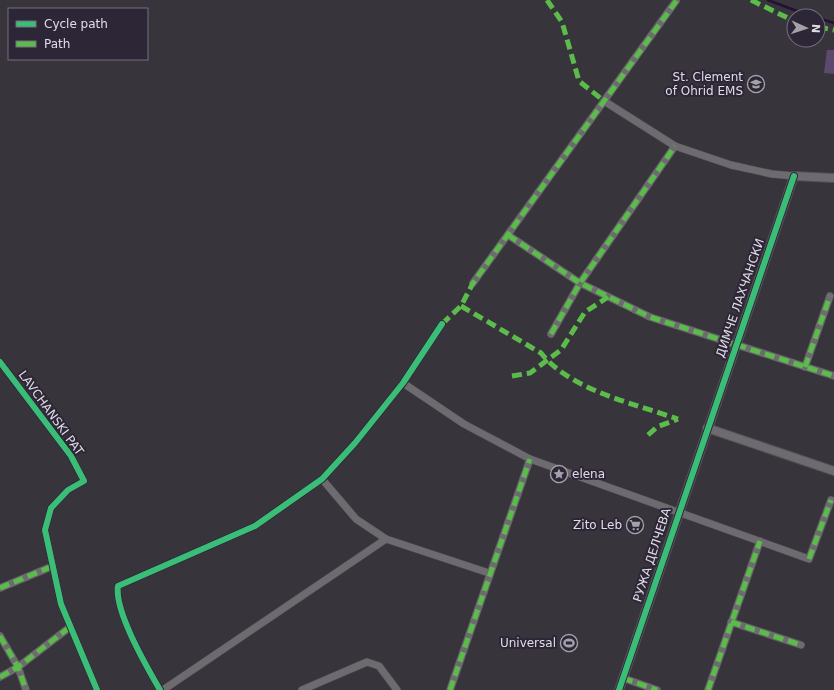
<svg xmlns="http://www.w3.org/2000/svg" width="834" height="690" font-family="'DejaVu Sans',sans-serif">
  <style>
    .green { fill: #5b4a6c }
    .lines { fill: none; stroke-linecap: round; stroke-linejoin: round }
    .stream { stroke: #241036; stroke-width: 2.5 }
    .minor-casing { stroke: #535056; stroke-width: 8 }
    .tertiary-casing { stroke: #535056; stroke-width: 10 }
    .minor { stroke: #6d6b6f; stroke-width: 7 }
    .tertiary { stroke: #6d6b6f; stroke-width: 8 }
    .quiet { stroke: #5cbc4b; stroke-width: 5; stroke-dasharray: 10 5; stroke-linecap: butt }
    .cycleway-casing { stroke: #2d2636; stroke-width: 8 }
    .cycleway { stroke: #3abd76; stroke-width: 6 }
    .labels { text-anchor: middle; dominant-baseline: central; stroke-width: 4; stroke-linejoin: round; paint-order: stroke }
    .poi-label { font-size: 12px; fill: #e0dbe6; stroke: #2d2636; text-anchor: end }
    .street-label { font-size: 12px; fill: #e0dbe6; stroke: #2d2636 }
  </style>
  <rect width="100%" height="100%" fill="#38343c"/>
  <polygon class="green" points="827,50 834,50 834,74 824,73"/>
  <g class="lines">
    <g class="stream">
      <polyline points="768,0 810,16"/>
      <polyline points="818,18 834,23"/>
    </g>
    <g class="minor-casing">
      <g id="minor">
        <polyline points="604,101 675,146 731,165 772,174 794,176"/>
        <polyline points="508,235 580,283 650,317 834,376"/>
        <polyline points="473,283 676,1"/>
        <polyline points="551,334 580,283 675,146"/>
        <polyline points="0,362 71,456 84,481 68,490 51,508 45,530 61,604 97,690"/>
        <polyline points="805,367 830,296"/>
        <polyline points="403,383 464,424 530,459 809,559 831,500"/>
        <polyline points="322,479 356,519 386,539 489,573"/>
        <polyline points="0,588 53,566"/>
        <polyline points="731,622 801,645"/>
        <polyline points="0,636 18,667 26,690"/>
        <polyline points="0,677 18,667 70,627"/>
        <polyline points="623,678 657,690"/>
        <path d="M 160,690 C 147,667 114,611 118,586 L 255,526 L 322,479 L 355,443 L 403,383 L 442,324"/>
        <polyline points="163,690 386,539"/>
        <polyline points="302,690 367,662 379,666 397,690"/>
        <polyline points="450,690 530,459"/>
        <polyline points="708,690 760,541"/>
      </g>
    </g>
    <g class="tertiary-casing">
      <g id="tertiary">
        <polyline points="707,428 834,471"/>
        <polyline points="619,690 794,176 834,178"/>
      </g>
    </g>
    <use href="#minor" class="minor"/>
    <use href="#tertiary" class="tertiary"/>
    <g class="quiet">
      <polyline points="547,0 562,22 579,81 604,101"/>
      <polyline points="751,0 794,21"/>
      <polyline points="818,27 834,30"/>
      <polyline points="508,235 580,283 650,317 834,376"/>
      <path d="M 461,306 L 541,353 C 570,390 635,404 678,419"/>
      <polyline points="442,324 461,306 473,283 677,0"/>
      <polyline points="551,334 580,283 675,146"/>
      <polyline points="805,367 830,296"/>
      <polyline points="512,376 530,373 561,350 585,312 608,297"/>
      <polyline points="648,435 657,427 678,419"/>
      <polyline points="809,559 831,500"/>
      <polyline points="0,588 53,566"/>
      <polyline points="731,622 801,645"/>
      <polyline points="0,636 18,667 26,690"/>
      <polyline points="0,677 18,667 70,627"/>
      <polyline points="623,678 657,690"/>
      <polyline points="450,690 530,459"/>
      <polyline points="708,690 760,541"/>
    </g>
    <g class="cycleway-casing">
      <g id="cycleway">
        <polyline points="0,362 71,456 84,481 68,490 51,508 45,530 61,604 97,690"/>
        <path d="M 160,690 C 147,667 114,611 118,586 L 255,526 L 322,479 L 355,443 L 403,383 L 442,324"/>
        <polyline points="619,690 794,176"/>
      </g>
    </g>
    <use href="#cycleway" class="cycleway"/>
  </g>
  <defs>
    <g id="school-ring" transform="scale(0.9)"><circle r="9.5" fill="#2d2636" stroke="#a5a1aa" stroke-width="1.5"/><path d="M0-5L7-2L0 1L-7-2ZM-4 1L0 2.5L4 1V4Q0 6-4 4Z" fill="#a5a1aa"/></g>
    <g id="sight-ring" transform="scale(0.9)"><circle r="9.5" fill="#2d2636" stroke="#a5a1aa" stroke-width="1.5"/><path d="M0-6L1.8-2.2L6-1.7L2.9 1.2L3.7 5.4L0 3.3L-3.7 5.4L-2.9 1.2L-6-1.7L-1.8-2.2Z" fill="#a5a1aa"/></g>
    <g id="supermarket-ring" transform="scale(0.9)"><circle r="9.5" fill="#2d2636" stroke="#a5a1aa" stroke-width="1.5"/><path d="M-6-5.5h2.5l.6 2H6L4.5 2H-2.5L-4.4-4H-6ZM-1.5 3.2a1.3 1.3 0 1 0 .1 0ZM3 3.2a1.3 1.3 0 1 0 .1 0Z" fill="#a5a1aa"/></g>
    <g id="stadium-ring" transform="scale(0.9)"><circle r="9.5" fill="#2d2636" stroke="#a5a1aa" stroke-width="1.5"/><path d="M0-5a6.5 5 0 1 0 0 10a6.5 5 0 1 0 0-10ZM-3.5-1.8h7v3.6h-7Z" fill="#a5a1aa"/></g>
  </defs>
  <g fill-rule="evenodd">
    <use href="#school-ring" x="756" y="84"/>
    <use href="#sight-ring" x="559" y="474"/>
    <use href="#supermarket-ring" x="635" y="525"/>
    <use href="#stadium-ring" x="569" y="643"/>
  </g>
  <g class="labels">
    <g class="poi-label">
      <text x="743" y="77">St. Clement<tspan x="743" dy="14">of Ohrid EMS</tspan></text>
      <text x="572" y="474" text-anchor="start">elena</text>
      <text x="622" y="525">Zito Leb</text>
      <text x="556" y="643">Universal</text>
    </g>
    <g class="street-label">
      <text transform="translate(740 298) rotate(-71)">ДИМЧЕ ЛАХЧАНСКИ</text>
      <text transform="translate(51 413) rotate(54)">LAVCHANSKI PAT</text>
      <text transform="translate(652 555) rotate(-72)">РУЖА ДЕЛЧЕВА</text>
    </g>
  </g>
  <rect x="8" y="8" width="140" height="52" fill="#2d2636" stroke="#756e7c"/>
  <rect x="16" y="21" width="20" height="6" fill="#3abd76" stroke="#756e7c"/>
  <text x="44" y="28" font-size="12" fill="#e0dbe6">Cycle path</text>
  <rect x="16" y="41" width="20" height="6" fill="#5cbc4b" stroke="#756e7c"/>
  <text x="44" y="48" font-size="12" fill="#e0dbe6">Path</text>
  <g transform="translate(806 28) rotate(93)"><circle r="19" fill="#2d2636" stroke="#756e7c"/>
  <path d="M0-3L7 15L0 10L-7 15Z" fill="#a5a1aa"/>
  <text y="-6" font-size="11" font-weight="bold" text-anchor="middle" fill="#e0dbe6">N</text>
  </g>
</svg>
